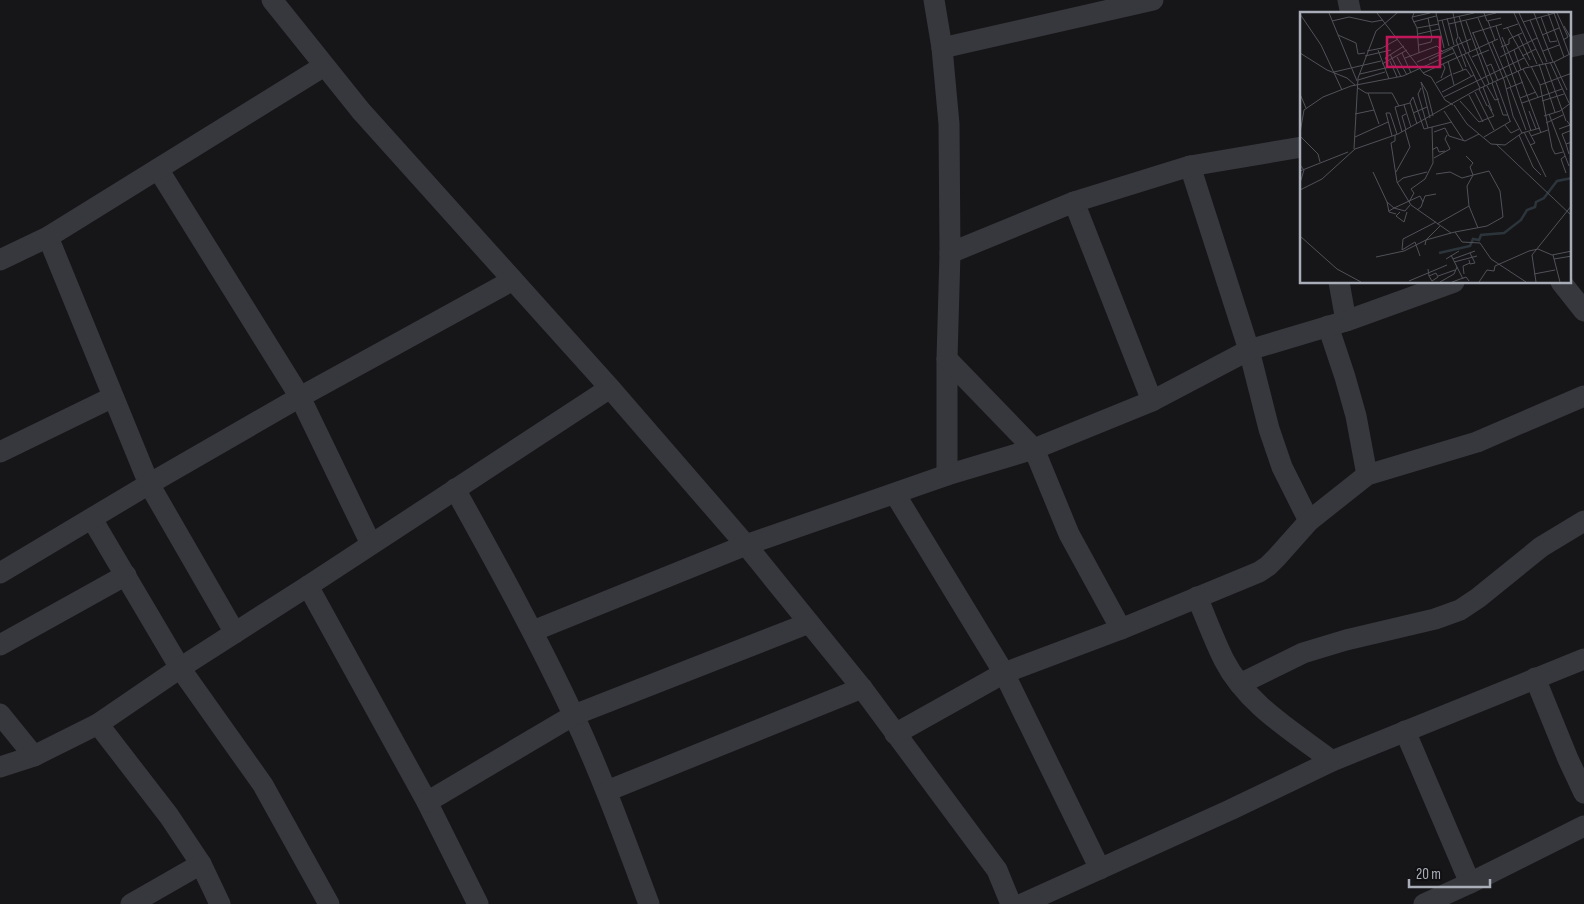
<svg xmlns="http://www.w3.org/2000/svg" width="1584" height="904" font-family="'Sofia Sans Condensed',sans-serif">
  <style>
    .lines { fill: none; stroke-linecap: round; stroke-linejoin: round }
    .street { stroke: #37383d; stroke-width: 21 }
    .inset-river { fill: none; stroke: #2c353c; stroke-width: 2.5 }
    .inset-road { fill: none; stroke: #505258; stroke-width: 1 }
    .view { fill: #c2185b; fill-opacity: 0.15; stroke: #c2185b; stroke-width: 2.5 }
    .inset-edge { fill: none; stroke: #a8adb8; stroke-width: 2.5 }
  </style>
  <rect width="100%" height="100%" fill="#161618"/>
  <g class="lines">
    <g class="street">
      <polyline points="272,0 361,111 610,388 746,545 862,688 997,870 1011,904"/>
      <polyline points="934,0 942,48 949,124 950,253 947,359 947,475"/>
      <polyline points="1348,0 1351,14"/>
      <polyline points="1570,47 1584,44"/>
      <polyline points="942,48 1153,0"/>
      <polyline points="1190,166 1249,350 1269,429 1282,467 1309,521"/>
      <polyline points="158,169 300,397 371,544"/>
      <polyline points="1074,202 1152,401"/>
      <polyline points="48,237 149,484 235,633"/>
      <polyline points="950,253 1074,202 1190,166 1302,147"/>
      <polyline points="0,260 48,237 324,66"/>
      <polyline points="1339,282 1346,321"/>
      <polyline points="1561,282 1584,311"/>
      <polyline points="1328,326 1345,377 1356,416 1367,475"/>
      <polyline points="947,359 1034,449 1069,534 1121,629"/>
      <polyline points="0,452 113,397"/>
      <path d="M 455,489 C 496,563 537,637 573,714 C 602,776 625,840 649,904"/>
      <polyline points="895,494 1004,673 1100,869"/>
      <polyline points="92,519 180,668 263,785 329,904"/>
      <polyline points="0,573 149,484 300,397 513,280"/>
      <polyline points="308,586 427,802 478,904"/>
      <path d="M 1197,597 C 1206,618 1214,640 1224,660 C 1247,705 1294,732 1332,761"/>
      <polyline points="533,631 746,545 947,475 1034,449 1152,401 1249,350 1346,321 1454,282"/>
      <polyline points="0,645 126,575"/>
      <polyline points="1535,678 1568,759 1584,793"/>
      <polyline points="1240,684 1303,653 1346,640 1435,619 1460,610 1478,598 1541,547 1584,521"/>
      <polyline points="0,714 34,756"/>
      <polyline points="98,724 169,816 201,864 220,904"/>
      <polyline points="1405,731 1470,883"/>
      <polyline points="895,734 1004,673 1121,629 1259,572 1268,566 1277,557 1309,521 1367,475 1477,442 1584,396"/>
      <polyline points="0,767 34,756 98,724 180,668 308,586 610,388"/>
      <polyline points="607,791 862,688"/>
      <polyline points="427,802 574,715 809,623"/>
      <polyline points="131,904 201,864"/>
      <polyline points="1022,904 1230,810 1332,761 1584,659"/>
      <polyline points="1424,904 1470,883 1584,826"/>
    </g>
  </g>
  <g transform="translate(1300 12)">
    <rect width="271" height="271" fill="#161618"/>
    <path class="inset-river" d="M 139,241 L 170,234 L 173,227 L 179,228 L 181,223 L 204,221 L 221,208 L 227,198 L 235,195 L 236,190 L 244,186 L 257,169 L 272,166"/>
    <path class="inset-road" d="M 29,1 L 57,69M 77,1 L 124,62 L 131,65 L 145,88 L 153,93M 114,1 L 112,6 L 117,16 L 119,41M 136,1 L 144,36M 153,1 L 158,25 L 156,28 L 166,55M 184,1 L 187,9 L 201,6M 214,1 L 237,52M 219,1 L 243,52M 234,1 L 253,50M 248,1 L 264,45M 254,1 L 269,42M 257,1 L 268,25 L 263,28M 0,2 L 21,33 L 42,78M 159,4 L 170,40M 112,5 L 130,1M 241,5 L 250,30 L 257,29M 128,6 L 132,26M 147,6 L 154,33M 178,6 L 204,68 L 213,104 L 222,121M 142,8 L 149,34M 230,8 L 247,50M 32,9 L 49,5 L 72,10 L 83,8M 138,9 L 174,1M 166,9 L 189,72M 188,9 L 195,28M 113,10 L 136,4M 223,10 L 255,1M 149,12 L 196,1M 196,14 L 231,119M 264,14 L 272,28M 207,15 L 229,54M 117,16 L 139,12M 203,17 L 218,12M 172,21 L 202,12M 173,21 L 193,70M 118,22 L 140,17M 218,22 L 230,48M 38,23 L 56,31 L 58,42 L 65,41M 242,23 L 259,16M 159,25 L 166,41M 202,25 L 217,60M 192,30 L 211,75M 119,33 L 131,30 L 132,26M 223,33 L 237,26M 152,35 L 163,58M 201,35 L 209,32 L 209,27 L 222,21M 78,38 L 89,67M 214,38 L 221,58M 67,39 L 82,36 L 98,27M 243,39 L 259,33M 0,41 L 27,58 L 47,66 L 55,73M 102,41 L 111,61M 168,41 L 185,74M 90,42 L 101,65M 164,42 L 180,76M 65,44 L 91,38M 222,44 L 236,37M 97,45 L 107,63M 172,45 L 189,38M 200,45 L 223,33M 105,46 L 137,34 L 143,40M 129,48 L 153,36M 90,49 L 97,65M 148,49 L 154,73M 88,50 L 85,46 L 104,34M 117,50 L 171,27M 250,50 L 269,91M 254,50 L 267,78M 245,51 L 266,109M 82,52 L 107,38M 239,52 L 255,100M 187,54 L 191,52 L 198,69M 231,54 L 240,73 L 252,136 L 255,142 L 263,140M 223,57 L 238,85M 218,59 L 241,121M 34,60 L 81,49M 123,61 L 198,27M 60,62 L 94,54M 153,62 L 166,57 L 171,64M 141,66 L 145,56 L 143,52M 58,68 L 85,60M 196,70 L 210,109M 136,71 L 152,62M 192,71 L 203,103 L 208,103M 240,73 L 272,61M 187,74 L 195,88 L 199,87M 183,75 L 192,99M 210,75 L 226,118M 58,76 L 66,81 L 92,81 L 99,94M 121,76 L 118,82 L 128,116M 179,77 L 187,94M 206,77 L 223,70M 142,80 L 174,63M 175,80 L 194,118M 68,81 L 79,112M 0,82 L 6,96M 169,83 L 183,110M 144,85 L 224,46M 220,86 L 236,80M 160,89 L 179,110 L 194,104 L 188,93M 242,89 L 264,82M 222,91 L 262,77M 104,93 L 111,115M 154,93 L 167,112 L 191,132 L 205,133 L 222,121 L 240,116M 144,99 L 164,129M 229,99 L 236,117M 113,101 L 127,95M 55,102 L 74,98M 249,102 L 269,154M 244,104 L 260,99 L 272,90M 130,106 L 121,70 L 127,80 L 133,104M 246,111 L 263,103M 117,112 L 110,90 L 113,85 L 124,117 L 152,110M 205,113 L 211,121 L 219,117M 259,117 L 270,113 L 267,109M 106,118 L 102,104 L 106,102M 102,120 L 95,95 L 110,91M 134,120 L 145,116 L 149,124 L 165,129 L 179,122M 224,120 L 246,165M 229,120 L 235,131 L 230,133M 0,121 L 4,98 L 23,85 L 51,74 L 103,64 L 154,41M 95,123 L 95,129 L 91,131 L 97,170 L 111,193 L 151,221 L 155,220 L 162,230 L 180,231 L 191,247 L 226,270M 219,123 L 233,155 L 241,163M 0,124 L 18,142 L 20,150M 92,124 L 86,101 L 90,101 L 97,122M 231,124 L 248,118M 55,125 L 88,110M 184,125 L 211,109M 196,132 L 272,204M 266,132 L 262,122 L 272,118M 54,137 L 58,66 L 76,19 L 97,1M 132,138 L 137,135 L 139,140 L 145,139M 269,142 L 266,132 L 272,130M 265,144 L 261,147 L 266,161M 134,146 L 150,137 L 145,127 L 147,123M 0,153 L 4,158 L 0,171M 0,159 L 48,140M 73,160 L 87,190 L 94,196 L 89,199M 96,160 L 110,135 L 105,118M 136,162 L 150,160 L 162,166 L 173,163M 173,163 L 167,174 L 169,194 L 178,216M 97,171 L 103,166 L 127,160M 0,178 L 22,167 L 55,137 L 98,122 L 176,78 L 225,56 L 254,50 L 272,41M 87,190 L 89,200 L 96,202M 109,190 L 114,181 L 111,177 L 125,167 L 133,151 L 132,115M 110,193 L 105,199 L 94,196 L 120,184 L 123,190M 117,198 L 121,195 L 125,184 L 136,182M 100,200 L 96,204 L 104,210 L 107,200M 137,212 L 169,194M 155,220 L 187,214 L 203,205 L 200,179 L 189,159 L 173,163 L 170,155 L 173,151 L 166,144M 0,224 L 37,257 L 61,270M 125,233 L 126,228 L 151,221M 102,238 L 103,227 L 136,210M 102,238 L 115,230 L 120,244M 151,243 L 163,267M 253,243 L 260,270M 76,245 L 104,239 L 126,228 L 140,214M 146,247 L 159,239M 153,247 L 175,239M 254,247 L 272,244M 169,248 L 170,252 L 175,251 L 170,241M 154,250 L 177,244M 128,257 L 129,264 L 132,269 L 138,265 L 136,261 L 129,264M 164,262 L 163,254 L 170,251M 234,262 L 255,258M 138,264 L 155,258M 109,269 L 147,253M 140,270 L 154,262 L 157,255M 152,270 L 166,265 L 169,269M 179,270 L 187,258 L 194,259 L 195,254 L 229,239 L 238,237 L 252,243 L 272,239M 236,270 L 232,243 L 272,193"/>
    <path class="view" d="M 87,25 L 140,25 L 140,55 L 87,55 Z"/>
    <rect width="271" height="271" class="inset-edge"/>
  </g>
  <path d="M1409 879v8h81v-8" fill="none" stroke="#a8adb8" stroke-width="2.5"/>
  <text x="1416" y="879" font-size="15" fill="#a8adb8" stroke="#111113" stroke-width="4" paint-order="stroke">20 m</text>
</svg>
